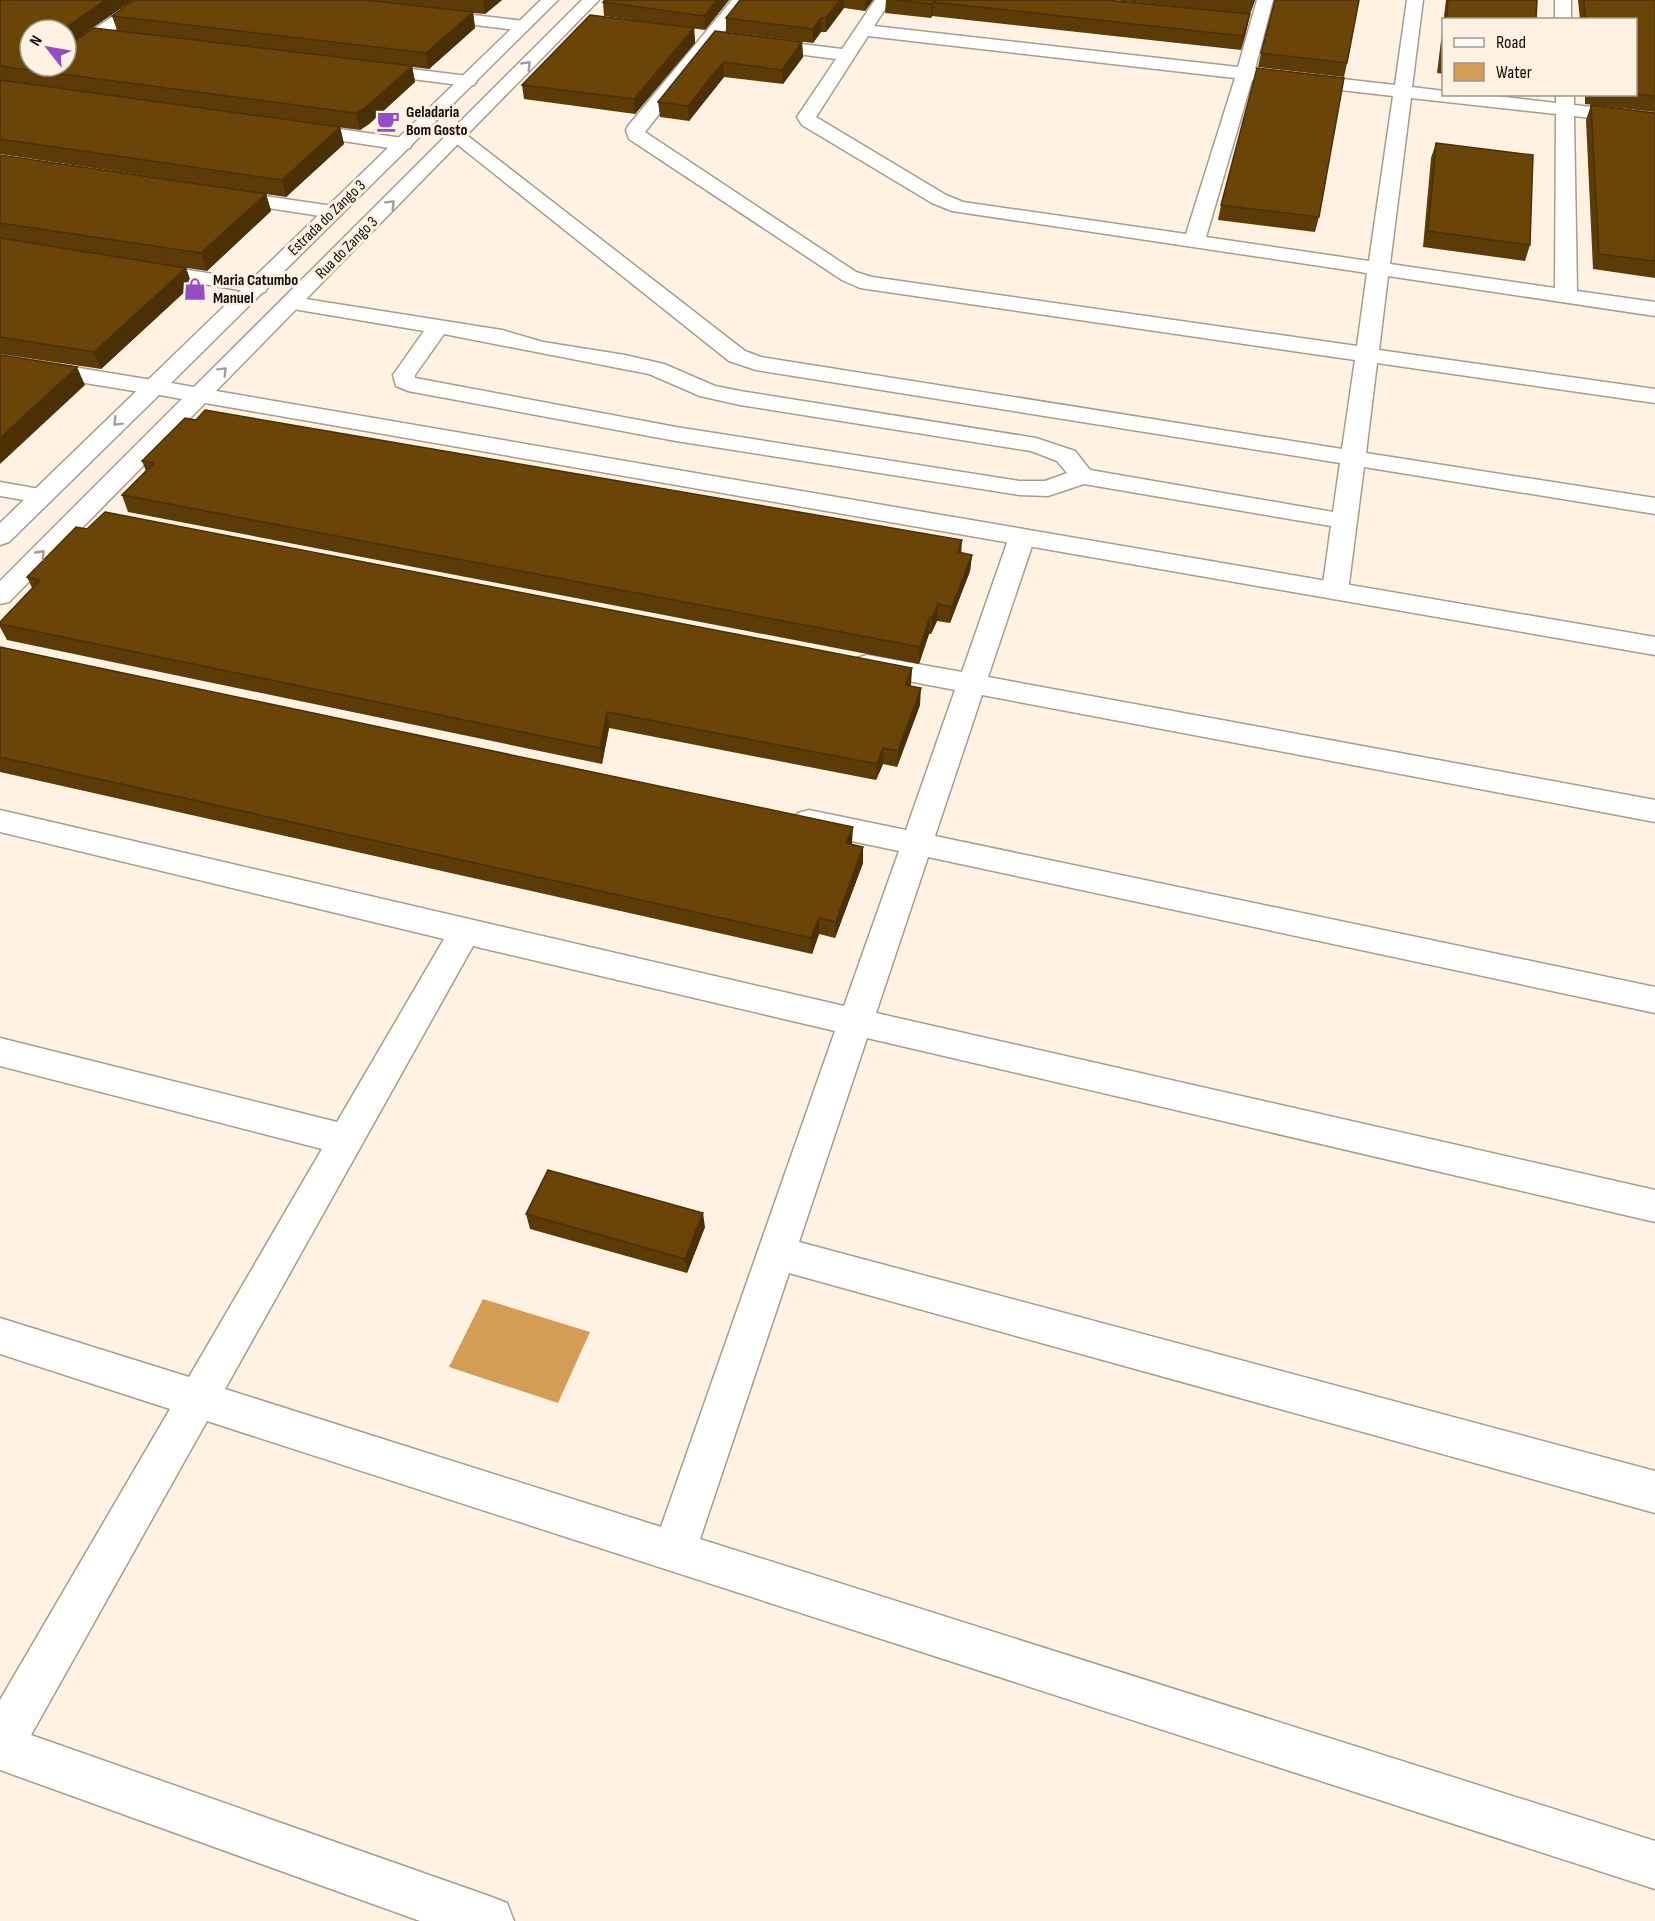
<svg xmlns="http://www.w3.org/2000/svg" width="1655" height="1921" font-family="'Sofia Sans Condensed',sans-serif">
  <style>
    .water { fill: #d39d56 }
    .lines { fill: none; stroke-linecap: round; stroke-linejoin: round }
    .minor-casing { stroke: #a79c8e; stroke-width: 3 }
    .tertiary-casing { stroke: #a79c8e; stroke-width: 3 }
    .minor { fill: #fff; fill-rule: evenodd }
    .tertiary { fill: #fff; fill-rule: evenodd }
    .wall { fill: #5c3b06 }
    .shaded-wall { fill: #4b3005 }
    .building { fill: #6b4507; stroke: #4b3005; stroke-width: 1.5 }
    .oneway { stroke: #a09e9d }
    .labels { text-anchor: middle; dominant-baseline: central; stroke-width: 6; stroke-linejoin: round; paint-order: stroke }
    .far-poi-label { font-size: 16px; font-weight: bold; fill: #120d09; stroke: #fff2e3; text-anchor: start }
    .far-street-label { font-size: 16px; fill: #120d09; stroke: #fff2e3 }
  </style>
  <rect width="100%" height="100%" fill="#fff2e3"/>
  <polygon class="water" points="483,1299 590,1332 558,1403 449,1367"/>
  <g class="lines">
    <g class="minor-casing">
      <g id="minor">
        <polygon points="137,0 156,0 72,60 66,61 66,48"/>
        <path d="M 732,0 L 749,0 L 645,132 L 856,272 L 872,277 L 1357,346 L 1367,273 L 952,211 L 932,203 L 802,125 L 797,117 L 836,59 L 759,49 L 753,48 L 750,44 L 753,40 L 759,39 L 842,49 L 875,0 L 891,0 L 874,26 L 1238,67 L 1257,0 L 1273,0 L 1255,69 L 1395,85 L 1407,0 L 1423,0 L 1412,87 L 1444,91 L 1444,94 L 1479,94 L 1556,103 L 1556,94 L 1574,94 L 1574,105 L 1655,114 L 1655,126 L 1574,116 L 1577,291 L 1655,302 L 1655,316 L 1388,276 L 1379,350 L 1655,389 L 1655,403 L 1377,363 L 1366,453 L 1655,498 L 1655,514 L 1364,467 L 1348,591 L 1344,597 L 1335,599 L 1326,597 L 1322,591 L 1331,526 L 1084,484 L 1048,496 L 1019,495 L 676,441 L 408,391 L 396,386 L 393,375 L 424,331 L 293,309 L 285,308 L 282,303 L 285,298 L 293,297 L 502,330 L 543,342 L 625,355 L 664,364 L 715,386 L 740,391 L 1036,438 L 1075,451 L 1090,470 L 1333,512 L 1340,463 L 756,370 L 729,361 L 448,137 L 450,133 L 464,133 L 745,351 L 761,357 L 1342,449 L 1355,360 L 860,288 L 842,280 L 629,139 L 626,130 L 628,126 ZM 868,36 L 1235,78 L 1186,234 L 963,202 L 946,195 L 816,117 ZM 1252,80 L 1393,96 L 1369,261 L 1206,237 ZM 1411,98 L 1556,114 L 1555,288 L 1390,264 ZM 444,334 L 649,374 L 700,396 L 740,405 L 1031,451 L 1057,461 L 1067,473 L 1045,481 L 1019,481 L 676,427 L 415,378 L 415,375 Z"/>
        <rect x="1555" y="0" width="16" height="20"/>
        <polygon points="430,10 524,21 532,26 524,31 424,19 422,15"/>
        <polygon points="370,64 468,76 474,77 477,81 474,85 468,86 364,73 361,69 364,65"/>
        <polygon points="296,123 403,138 410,140 412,144 410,148 403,150 289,133 287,129 289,125"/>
        <polygon points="224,190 333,206 340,208 343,212 340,216 333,218 217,200 214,196 217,192"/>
        <polygon points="144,263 257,281 265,282 268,287 265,292 257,293 137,273 133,269 137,265"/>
        <polygon points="0,355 152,380 160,382 164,387 160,392 152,394 0,369"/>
        <polygon points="0,482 51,491 54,496 51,501 42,503 0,496"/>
        <path d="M 1022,529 L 1031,532 L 1035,537 L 988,677 L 1655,800 L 1655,822 L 982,695 L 935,836 L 1655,987 L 1655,1013 L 928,857 L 876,1013 L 1655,1190 L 1655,1222 L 867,1038 L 799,1242 L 1655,1471 L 1655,1513 L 789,1273 L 700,1539 L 1655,1841 L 1655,1889 L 207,1421 L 31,1735 L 489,1896 L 507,1903 L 514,1921 L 420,1921 L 0,1770 L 0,1700 L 170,1409 L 0,1354 L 0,1318 L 189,1377 L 322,1149 L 0,1066 L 0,1038 L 337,1122 L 444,939 L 0,832 L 0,810 L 844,1006 L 899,851 L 809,832 L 798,829 L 794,821 L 798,813 L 809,810 L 906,830 L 955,690 L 867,673 L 857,670 L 853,664 L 857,658 L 867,655 L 962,672 L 1009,537 L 1013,532 ZM 473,946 L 835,1031 L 661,1527 L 225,1389 Z"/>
      </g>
    </g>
    <g class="tertiary-casing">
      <polygon id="tertiary" points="541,0 558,0 171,383 194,387 582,0 599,0 216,391 1655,637 1655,655 205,403 9,602 0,604 0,581 182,399 159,395 9,542 0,545 0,523"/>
    </g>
    <use href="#minor" class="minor"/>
    <use href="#tertiary" class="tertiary"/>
  </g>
  <g class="wall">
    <polygon points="0,0 133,0 66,46 117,30 112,16 134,0 502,0 485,14 473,13 475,28 429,69 412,67 415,82 369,124 360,130 283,120 340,127 344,144 286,197 0,154"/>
    <polygon points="605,0 729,0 705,30 604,16 603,2"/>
    <polygon points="740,0 873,0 865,11 844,8 826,32 821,32 813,43 726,32 726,18"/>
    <polygon points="886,0 1106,0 1250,14 1247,28 1241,50 932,16 931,18 885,13"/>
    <polygon points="1112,0 1255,0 1250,14"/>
    <polygon points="1446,0 1552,0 1537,0 1536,20 1443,20 1443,74 1437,73"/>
    <polygon points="1578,0 1655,0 1655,112 1585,104 1585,94 1635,94 1635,20 1580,20"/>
    <polygon points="694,28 695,43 635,114 524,99 522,85"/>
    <polygon points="715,31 802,42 803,57 783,84 724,77 689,121 660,117 658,102"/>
    <polygon points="1261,53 1347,63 1344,77 1258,67"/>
    <polygon points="1591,105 1655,113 1655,278 1593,269 1586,120"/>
    <polygon points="1436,143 1530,245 1525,261 1423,247 1431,158"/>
    <polygon points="0,155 266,194 271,211 207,271 148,262 186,268 192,285 101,369 0,354"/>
    <polygon points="1221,205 1319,217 1315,232 1218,220"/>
    <polygon points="142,461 961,553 972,555 970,571 950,623 937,621 931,634 929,634 919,664 128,512 122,495 146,471"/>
    <polygon points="27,577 912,668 910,686 920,705 897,767 883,764 876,780 609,728 602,764 7,640 0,627 0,622 32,588"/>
    <polygon points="0,647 852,843 852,844 863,863 835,938 819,934 812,954 0,772"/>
    <polygon points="526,1214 705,1227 687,1273 530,1229"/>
  </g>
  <g class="shaded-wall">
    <polygon points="106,0 133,0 66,46 66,30 62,30"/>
    <polygon points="483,0 502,0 485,14"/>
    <polygon points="717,0 729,0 705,30 704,16"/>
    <polygon points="840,0 844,0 844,8 826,32 826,18"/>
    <polygon points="865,0 873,0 865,11"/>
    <polygon points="1253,0 1255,0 1250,14"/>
    <polygon points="933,2 932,16 931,18 931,4"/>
    <polygon points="473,12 475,28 429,69 426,53"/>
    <polygon points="1250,14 1247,28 1241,50 1243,36"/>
    <polygon points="821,18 821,32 813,43 813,29"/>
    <polygon points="694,28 695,43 635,114 634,99"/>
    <polygon points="802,42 803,57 783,84 782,70"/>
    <polygon points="723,62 724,77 689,121 688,106"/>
    <polygon points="412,66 415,82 369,124 360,130 356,113"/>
    <polygon points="340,127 344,144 286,197 282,180"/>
    <polygon points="266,194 271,211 207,271 201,253"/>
    <polygon points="186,268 192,285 101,369 94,352"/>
    <polygon points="77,367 85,385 0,464 0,438"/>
    <polygon points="962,540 961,557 958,552"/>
    <polygon points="972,555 970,571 950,623 952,607"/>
    <polygon points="938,604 937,621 931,634 932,618"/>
    <polygon points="930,617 929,634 919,664 920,647"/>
    <polygon points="912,668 911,685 905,702 905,685"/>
    <polygon points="921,688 920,705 897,767 898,751"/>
    <polygon points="607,712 609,728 602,764 600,748"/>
    <polygon points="883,748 883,764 876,780 877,764"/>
    <polygon points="853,827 852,843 846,859 846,843"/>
    <polygon points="863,847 863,863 835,938 836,922"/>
    <polygon points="819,918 819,934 812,954 811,938"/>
    <polygon points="703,1213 705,1227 687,1273 685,1259"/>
  </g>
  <g class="building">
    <polygon points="0,0 106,0 62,30 30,30 30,66 66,66 66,46 94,28 412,66 365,108 356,113 0,66"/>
    <polygon points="134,0 365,0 473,12 426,53 112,16"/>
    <polygon points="605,0 717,0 704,16 603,2"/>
    <polygon points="740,0 840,0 826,18 821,18 813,29 726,18"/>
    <polygon points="894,0 1106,0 1250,14 1243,36 933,2 931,4"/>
    <polygon points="1275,0 1359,0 1347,63 1261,53"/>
    <polygon points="1448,0 1537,0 1536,20 1446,20"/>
    <polygon points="1584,0 1655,0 1655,96 1635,94 1635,20 1585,20"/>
    <polygon points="590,15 694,28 634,99 522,85"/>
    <polygon points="715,31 802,42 782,70 723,62 688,106 658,102"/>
    <polygon points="1443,41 1443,59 1442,58"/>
    <polygon points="1257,68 1344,78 1319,217 1221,205"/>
    <polygon points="0,80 340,127 282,180 0,139"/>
    <polygon points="1591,105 1655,113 1655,261 1599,254"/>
    <polygon points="1436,143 1533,155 1530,245 1428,231"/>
    <polygon points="0,155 266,194 201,253 0,223"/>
    <polygon points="0,238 186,268 94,352 0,337"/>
    <polygon points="0,355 77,367 0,438"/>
    <polygon points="205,410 962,540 958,552 972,555 952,607 938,604 932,618 930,617 920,647 122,495 154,463 142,461 185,418 196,420"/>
    <polygon points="105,512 912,668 905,685 921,688 898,751 883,748 877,764 607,712 600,748 0,624 0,622 40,580 27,577 76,527 87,529"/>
    <polygon points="0,647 853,827 846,843 863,847 836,922 819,918 811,938 0,757"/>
    <polygon points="548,1170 703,1213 685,1259 526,1214"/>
  </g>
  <defs><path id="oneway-chevron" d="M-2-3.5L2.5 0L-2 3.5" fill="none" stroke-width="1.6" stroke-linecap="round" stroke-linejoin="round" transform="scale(1.5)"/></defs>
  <g class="oneway">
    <use href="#oneway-chevron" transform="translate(527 65) rotate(-46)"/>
    <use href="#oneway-chevron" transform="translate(391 204) rotate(-45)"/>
    <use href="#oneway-chevron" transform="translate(223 371) rotate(-45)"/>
    <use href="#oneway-chevron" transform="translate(117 422) rotate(135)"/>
    <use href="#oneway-chevron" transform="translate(41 554) rotate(-46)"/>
  </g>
  <defs>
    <g id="cafe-bare" transform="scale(1.8)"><path d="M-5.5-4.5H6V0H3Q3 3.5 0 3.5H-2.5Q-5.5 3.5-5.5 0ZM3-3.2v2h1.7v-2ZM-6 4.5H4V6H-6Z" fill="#954ec2" stroke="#fff2e3" stroke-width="2.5" paint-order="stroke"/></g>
    <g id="shop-bare" transform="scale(1.8)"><path d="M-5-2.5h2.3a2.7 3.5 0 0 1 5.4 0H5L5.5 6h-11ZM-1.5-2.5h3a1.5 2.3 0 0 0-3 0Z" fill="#954ec2" stroke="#fff2e3" stroke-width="2.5" paint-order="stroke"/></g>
  </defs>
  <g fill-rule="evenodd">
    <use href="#cafe-bare" x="388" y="121"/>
    <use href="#shop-bare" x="195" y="289"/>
  </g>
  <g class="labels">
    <g class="far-poi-label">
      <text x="406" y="112">Geladaria<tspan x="406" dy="18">Bom Gosto</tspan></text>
      <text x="213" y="280">Maria Catumbo<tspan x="213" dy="18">Manuel</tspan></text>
    </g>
    <g class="far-street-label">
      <text transform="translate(327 218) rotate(-44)">Estrada do Zango 3</text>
      <text transform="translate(347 248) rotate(-45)">Rua do Zango 3</text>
    </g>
  </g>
  <rect x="1442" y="18" width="195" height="78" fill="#fff2e3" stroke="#a0968c" stroke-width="1.5"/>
  <rect x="1454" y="38" width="30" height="9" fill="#ffffff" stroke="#a0968c" stroke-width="1.5"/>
  <text x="1496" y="48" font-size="18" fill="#120d09">Road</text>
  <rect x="1454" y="63" width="30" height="18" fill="#d39d56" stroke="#a0968c" stroke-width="1.5"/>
  <text x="1496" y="78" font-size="18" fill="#120d09">Water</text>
  <g transform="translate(48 48) rotate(301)"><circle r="28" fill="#fff2e3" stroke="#a0968c" stroke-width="1.5"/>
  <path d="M0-4.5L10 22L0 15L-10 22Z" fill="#954ec2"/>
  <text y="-9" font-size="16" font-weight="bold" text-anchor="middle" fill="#120d09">N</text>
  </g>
</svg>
